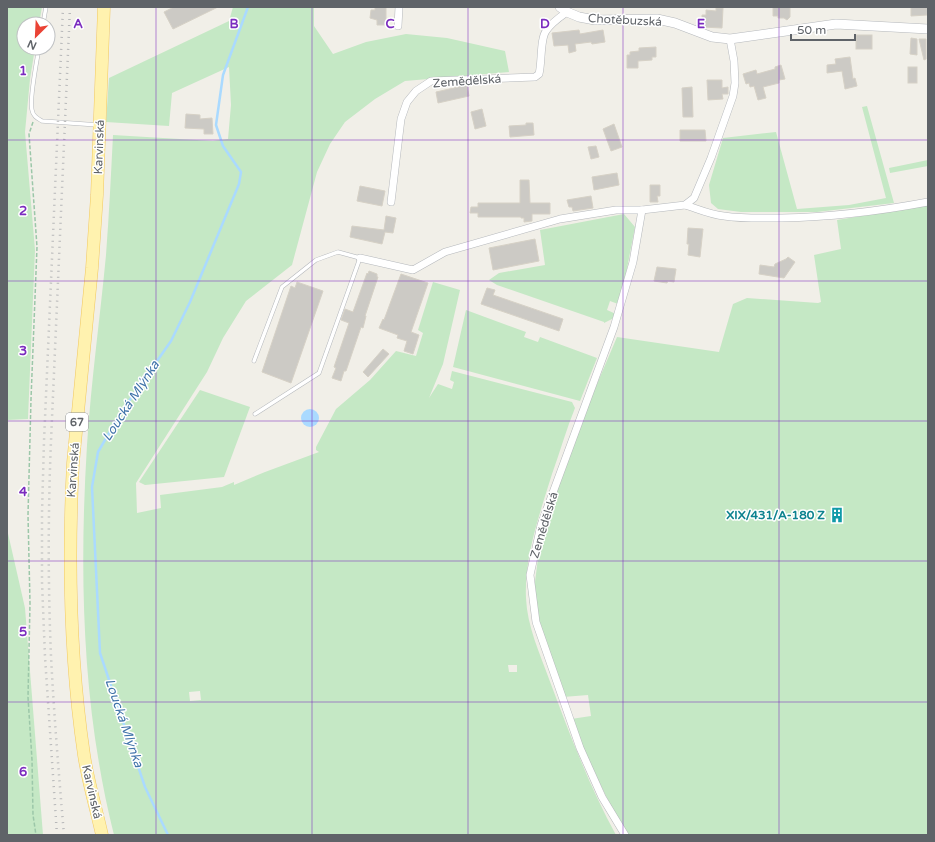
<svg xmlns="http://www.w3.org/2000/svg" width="935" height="842" font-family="'Varela Round',sans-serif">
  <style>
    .green { fill: #c5e8c5; fill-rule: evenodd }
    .water { fill: #aadaff }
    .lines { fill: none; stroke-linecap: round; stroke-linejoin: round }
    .stream { stroke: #aadaff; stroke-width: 2.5 }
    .building { fill: #cccac5; stroke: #d6d1c6 }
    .service-casing { stroke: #b5b8bc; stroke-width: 4.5 }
    .minor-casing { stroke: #b5b8bc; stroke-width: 8 }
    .tertiary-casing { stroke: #b5b8bc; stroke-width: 10 }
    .primary-casing { stroke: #f2c960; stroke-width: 13 }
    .path { stroke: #9cc7a9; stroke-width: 1.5; stroke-dasharray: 4 2; stroke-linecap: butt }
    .service { stroke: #fff; stroke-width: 3.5 }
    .minor { stroke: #fff; stroke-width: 7 }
    .tertiary { stroke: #fff; stroke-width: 9 }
    .primary { stroke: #fff2af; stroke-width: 12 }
    .rail { stroke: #b6b7b8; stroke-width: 2.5; stroke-dasharray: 1 5; stroke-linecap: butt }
    .grid { fill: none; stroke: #7b2cbf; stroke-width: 1; stroke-opacity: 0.55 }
    .labels { text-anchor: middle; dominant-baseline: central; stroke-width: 3; stroke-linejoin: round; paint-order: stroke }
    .shield { fill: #fff; stroke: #8f9295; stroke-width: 1 }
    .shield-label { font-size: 11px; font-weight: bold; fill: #5f6368 }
    .street-label { font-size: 12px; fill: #5f6368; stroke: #fff }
    .culture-label { font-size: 12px; font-weight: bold; fill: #0d838f; stroke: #fff; text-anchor: end }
    .water-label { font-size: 13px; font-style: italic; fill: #4174aa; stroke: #fff }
    .grid-label { font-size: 13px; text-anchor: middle; font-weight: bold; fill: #7b2cbf; stroke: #fff; stroke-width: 3; stroke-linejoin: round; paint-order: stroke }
  </style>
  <rect width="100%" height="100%" fill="#f1efe8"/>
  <g class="green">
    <polygon points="7,7 42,7 39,24 24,24 24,48 35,48 30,79 25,132 35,250 28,419 7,420"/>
    <path d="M 233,7 L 314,7 L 314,26 L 333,54 L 366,42 L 406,34 L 447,38 L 505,51 L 509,72 L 405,81 L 375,99 L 345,122 L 330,144 L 317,172 L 292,265 L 246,301 L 223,338 L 207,372 L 136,483 L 137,513 L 161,508 L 160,495 L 222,487 L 234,482 L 234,485 L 265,472 L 319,452 L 316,450 L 316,447 L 336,409 L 370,380 L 396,351 L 416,356 L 423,333 L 418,330 L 433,282 L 460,290 L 443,364 L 429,398 L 438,384 L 452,389 L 454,382 L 450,380 L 452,371 L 572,402 L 575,408 C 566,430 560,452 552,474 C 540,513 524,557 526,598 C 527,626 540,654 549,679 C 569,732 589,786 616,835 L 114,835 C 82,708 79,575 87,445 C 91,382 100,318 106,255 C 109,215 111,175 113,135 L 213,141 L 228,139 L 231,105 L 229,67 L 172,93 L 169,126 L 106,122 L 109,78 L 229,21 ZM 508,665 L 517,665 L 517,672 L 509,672 ZM 200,691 L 201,700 L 190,701 L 189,692 Z"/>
    <polygon points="867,106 894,203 817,212 741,212 718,209 711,203 709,185 723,138 776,132 797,209 849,205 886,198 862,107"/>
    <polygon points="928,160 928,166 890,173 889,168"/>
    <polygon points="928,205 928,835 625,835 587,757 571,719 591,716 588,695 563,697 537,618 534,590 539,550 550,503 577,431 617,337 719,352 733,304 747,298 818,303 821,302 814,255 841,249 837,220"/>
    <polygon points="624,214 635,227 624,284 618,304 610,301 607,310 616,314 612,319 604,323 604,322 497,285 489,280 499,273 545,265 540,230"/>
    <polygon points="466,310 526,332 524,337 538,342 540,337 597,358 580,401 453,367"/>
    <polygon points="200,390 250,407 224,477 145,485 139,482"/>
    <polygon points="7,529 25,608 43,835 7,835"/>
  </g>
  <circle class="water" cx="310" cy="418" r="9"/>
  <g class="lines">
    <polyline class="stream" points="168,835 145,787 100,653 92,487 98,452 122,411 171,341 190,302 239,184 241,172 223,146 216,125 223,75 248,7"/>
  </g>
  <g class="building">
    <polygon points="174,7 218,7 173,29 164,12"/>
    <polygon points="375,7 386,7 386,25 377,25 377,20 370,18 371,10 375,10"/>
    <polygon points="773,7 790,7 790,17 787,20 784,18 778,18 778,16 773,16"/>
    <polygon points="911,7 928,7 927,15 911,16"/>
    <polygon points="716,8 723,8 722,28 702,27 702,15 706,15 706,10 716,11"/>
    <polygon points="579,30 580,34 603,30 605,42 592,44 591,42 575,44 576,51 569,53 568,45 554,46 552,33"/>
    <rect x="856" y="35" width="16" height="14"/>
    <polygon points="911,38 917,39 917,55 910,54"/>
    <polygon points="919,39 926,39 926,59 924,60"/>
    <polygon points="656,47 656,57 652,57 652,60 638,61 638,68 627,68 627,55 630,55 630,52 639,51 639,48"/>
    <polygon points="850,57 853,79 855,78 857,86 845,89 842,71 827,73 827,65 836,64 835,59"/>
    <polygon points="781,65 785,79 779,80 779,83 763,87 766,98 758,100 754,86 750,87 749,83 746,84 743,74 756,70 757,74 775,69 775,67"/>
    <rect x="908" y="67" width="9" height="16"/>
    <polygon points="707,80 722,80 722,88 728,87 728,94 722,94 723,99 708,100"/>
    <polygon points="467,85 469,96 438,103 436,92"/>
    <polygon points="692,87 693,117 683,117 682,88"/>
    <polygon points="482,109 486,126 475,129 471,112"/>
    <polygon points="186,114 200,115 200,119 212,118 213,134 204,134 204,129 185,128"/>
    <polygon points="526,123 533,123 534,135 510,137 509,126 526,125"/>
    <polygon points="614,124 622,147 611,151 603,129"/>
    <polygon points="680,130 705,130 706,141 680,141"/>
    <polygon points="596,146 599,157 591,159 588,147"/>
    <polygon points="617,173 619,185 594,190 592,177"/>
    <polygon points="520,180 529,180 530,203 550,203 550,214 532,214 532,221 524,222 524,218 521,218 521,217 478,217 478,213 470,213 471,207 478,207 478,203 520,203"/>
    <polygon points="650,185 660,185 660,196 657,196 658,202 650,202"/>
    <polygon points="360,186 385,191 382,206 357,201"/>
    <polygon points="591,196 593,208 573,211 572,207 569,207 567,200"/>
    <polygon points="386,216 396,218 393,233 385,232 382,244 350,237 352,226 384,230"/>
    <polygon points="688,228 703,229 700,257 688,255 689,244 687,244"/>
    <polygon points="535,239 539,261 493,270 489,248"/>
    <polygon points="788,257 795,262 784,278 759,274 760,265 774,267 775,264 786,259"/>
    <polygon points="657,267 676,269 674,282 668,281 667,283 654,281"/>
    <polygon points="369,271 377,274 377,277 378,277 365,316 366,316 363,328 361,327 346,371 344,371 341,381 332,378 336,368 334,367 349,323 341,320 345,309 353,312 367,273 368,274"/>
    <polygon points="401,274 428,283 411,332 419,335 413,354 404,351 407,341 397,338 398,335 379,328 383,319 384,320"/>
    <polygon points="297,282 323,291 291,383 262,372 291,286 295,288"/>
    <polygon points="487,288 495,290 493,295 563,319 559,331 481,304"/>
    <polygon points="383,349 389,354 368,377 363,372"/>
  </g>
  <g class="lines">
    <g class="service-casing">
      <g id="service">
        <polyline points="43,24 46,7"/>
        <path d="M 39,48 C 37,60 29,100 32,110 C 33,116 37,118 42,121 L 98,125"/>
        <polyline points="254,361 282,287 316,260 338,252 360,258 319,373 255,414"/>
      </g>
    </g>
    <g class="minor-casing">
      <g id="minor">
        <polyline points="398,26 399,7"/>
        <path d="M 391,202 L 401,119 L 407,102 L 416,91 L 431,81 L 535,77 L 539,74 C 542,63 540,39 546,31 C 551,23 560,17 567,12"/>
        <path d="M 685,205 C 698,209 711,215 724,216 C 743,219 763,218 782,218 C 831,217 880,211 928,202"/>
        <polyline points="360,258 413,270 445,252 560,219 616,210 642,210 685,205 694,198 711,158 733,96 735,83 734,61 730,39"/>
        <polyline points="625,835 602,797 580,748 536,622 530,575 541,525 614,327 633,262 642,210"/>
      </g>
    </g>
    <g class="tertiary-casing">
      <polyline id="tertiary" points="560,7 567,12 579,17 595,20 657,19 675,23 712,37 730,39 836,24 928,29"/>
    </g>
    <g class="primary-casing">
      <path id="primary" d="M 102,835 C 96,808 88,782 84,755 C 70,660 68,559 73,463 L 92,268 L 97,195 L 104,7"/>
    </g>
    <polyline class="path" points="33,122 29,134 37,247 31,399 28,515 30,603 28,697 32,760 33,815 36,835"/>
    <use href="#service" class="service"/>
    <use href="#minor" class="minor"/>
    <use href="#tertiary" class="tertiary"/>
    <use href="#primary" class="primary"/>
    <g class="rail">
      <polyline points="57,835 45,657 42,582 42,513 44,441 63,7"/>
      <path d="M 64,835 C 59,776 54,716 51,656 C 48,585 48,513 51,441 L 70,7"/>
    </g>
  </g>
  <path class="grid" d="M 156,7 L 156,835M 312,7 L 312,835M 468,7 L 468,835M 623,7 L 623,835M 779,7 L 779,835M 7,140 L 928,140M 7,281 L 928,281M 7,421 L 928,421M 7,561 L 928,561M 7,702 L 928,702"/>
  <defs>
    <g id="building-bare" transform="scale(1.2)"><path d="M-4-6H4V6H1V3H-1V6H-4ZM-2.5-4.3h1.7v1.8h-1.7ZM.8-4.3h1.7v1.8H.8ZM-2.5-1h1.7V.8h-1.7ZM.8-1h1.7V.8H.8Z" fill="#0f9aa8" stroke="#fff" stroke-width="2.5" paint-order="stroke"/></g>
  </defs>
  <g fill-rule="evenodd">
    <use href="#building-bare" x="837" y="515"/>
  </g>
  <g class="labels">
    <rect class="shield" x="66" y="413" width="22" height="18" rx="3"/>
    <g class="shield-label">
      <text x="77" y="422">67</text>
    </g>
    <g class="street-label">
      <text transform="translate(625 20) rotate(3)">Chotěbuzská</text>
      <text transform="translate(467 81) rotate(-4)">Zemědělská</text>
      <text transform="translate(99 147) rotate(-88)">Karvinská</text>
      <text transform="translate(73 470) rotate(-86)">Karvinská</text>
      <text transform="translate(544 525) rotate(-73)">Zemědělská</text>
      <text transform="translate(92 792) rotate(77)">Karvinská</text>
    </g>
    <g class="culture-label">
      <text x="825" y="515">XIX/431/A-180 Z</text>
    </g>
    <g class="water-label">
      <text transform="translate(131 401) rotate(-57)">Loucká Mlýnka</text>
      <text transform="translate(124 723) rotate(71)">Loucká Mlýnka</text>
    </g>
  </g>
  <g class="grid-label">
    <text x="78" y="28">A</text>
    <text x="234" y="28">B</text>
    <text x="390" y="28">C</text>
    <text x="545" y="28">D</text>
    <text x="701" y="28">E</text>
    <text x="23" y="75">1</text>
    <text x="23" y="215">2</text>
    <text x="23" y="355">3</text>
    <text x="23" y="496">4</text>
    <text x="23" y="636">5</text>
    <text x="23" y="776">6</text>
  </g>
  <rect width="935" height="842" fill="none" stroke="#5f6368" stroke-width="16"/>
  <g transform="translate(36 36) rotate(204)"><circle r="19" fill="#ffffff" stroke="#bfc1c3"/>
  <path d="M0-3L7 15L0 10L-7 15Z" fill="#ea4335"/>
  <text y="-6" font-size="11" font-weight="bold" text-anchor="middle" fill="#5f6368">N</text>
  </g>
  <path d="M791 34v6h64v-6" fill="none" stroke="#5f6368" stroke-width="2"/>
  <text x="797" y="34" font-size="12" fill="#5f6368" stroke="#ffffff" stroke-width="3" paint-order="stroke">50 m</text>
</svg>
